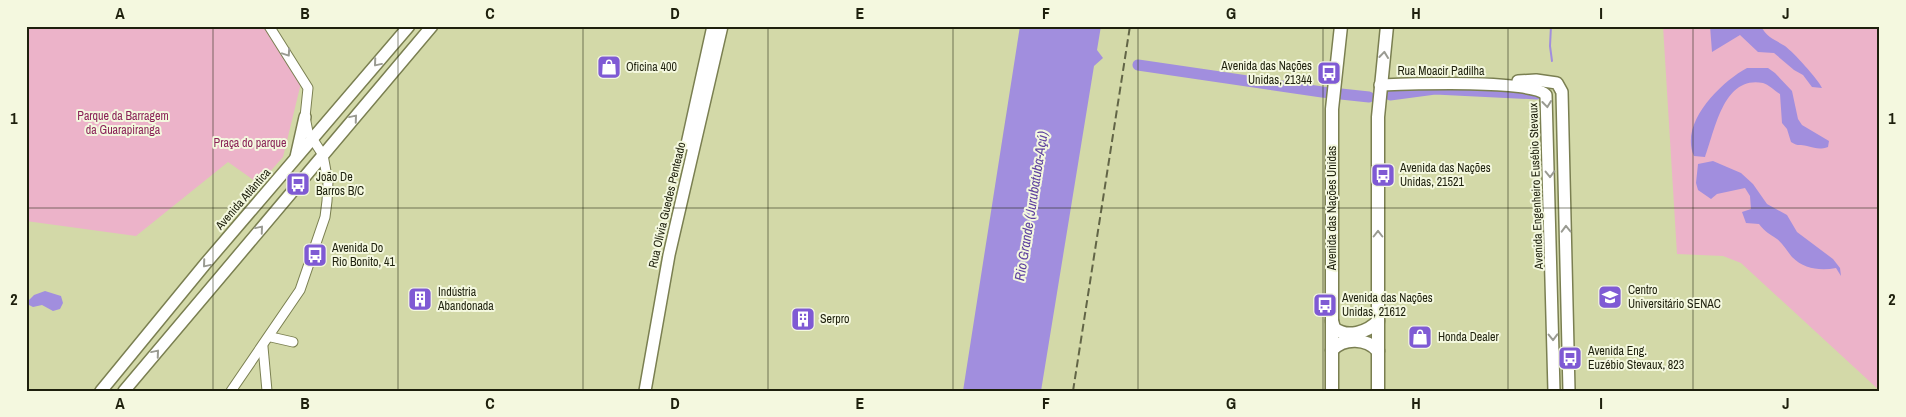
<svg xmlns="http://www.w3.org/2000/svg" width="1906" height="417" font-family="'Archivo Narrow',sans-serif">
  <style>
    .green { fill: #ecb3c9 }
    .water { fill: #a18ede }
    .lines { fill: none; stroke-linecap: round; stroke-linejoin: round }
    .stream { stroke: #a18ede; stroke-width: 2 }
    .river { stroke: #a18ede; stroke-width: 11 }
    .minor-casing { stroke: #7a7f51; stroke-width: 11 }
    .major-casing { stroke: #7a7f51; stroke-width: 14 }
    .highway-casing { stroke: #7a7f51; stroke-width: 15 }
    .minor { stroke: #fff; stroke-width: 9 }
    .major { stroke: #fff; stroke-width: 11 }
    .highway { stroke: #fff; stroke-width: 12 }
    .rail { stroke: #626547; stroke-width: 2; stroke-dasharray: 8 4; stroke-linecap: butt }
    .oneway { stroke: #9a9b92 }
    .grid { fill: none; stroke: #1e200d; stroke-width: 1; stroke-opacity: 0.55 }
    .labels { text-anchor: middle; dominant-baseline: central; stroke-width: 4; stroke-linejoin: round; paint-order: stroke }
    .poi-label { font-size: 12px; fill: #1e200d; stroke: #f4f8df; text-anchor: start }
    .street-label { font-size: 12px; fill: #1e200d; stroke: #f4f8df }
    .park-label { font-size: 12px; fill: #8a2357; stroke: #f4f8df }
    .water-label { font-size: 14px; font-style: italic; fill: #5e419f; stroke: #f4f8df }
    .neatline { fill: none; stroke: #1e200d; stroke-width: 2 }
    .grid-label { font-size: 16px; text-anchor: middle; font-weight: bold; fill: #1e200d }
  </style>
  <rect width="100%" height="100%" fill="#d3d9a8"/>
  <g class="green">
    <polygon points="26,26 264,26 301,83 283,157 259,184 228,162 136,236 26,221"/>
    <polygon points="1663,26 1880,26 1880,391 1741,263 1723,256 1677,254"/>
  </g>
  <g class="water">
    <polygon points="1020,26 1101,26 1097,50 1103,58 1094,66 1041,391 963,391"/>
    <path d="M 1710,26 L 1761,26 C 1767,38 1774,39 1785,46 C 1794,53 1817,78 1822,88 L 1812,87 L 1803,75 L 1794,70 L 1774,53 L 1758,52 L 1740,35 L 1712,52 Z"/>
    <path d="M 1747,68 L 1768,68 L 1775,73 L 1792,91 L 1798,119 L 1802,125 L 1829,141 L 1828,147 C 1819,150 1816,148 1807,146 C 1800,144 1799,147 1791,142 L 1787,129 L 1782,123 L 1780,94 C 1775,91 1768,84 1763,83 C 1723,75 1715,131 1705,157 L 1694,156 C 1679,123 1721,82 1747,68 Z"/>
    <path d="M 1713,161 L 1741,173 L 1753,184 L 1767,204 L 1787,215 L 1797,232 L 1833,259 L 1840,268 L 1841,276 L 1836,268 C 1820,271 1804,269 1792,257 C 1787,251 1783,244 1777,239 C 1770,234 1765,232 1759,224 L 1746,223 L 1742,212 L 1751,209 L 1750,196 L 1745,188 L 1717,194 L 1711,199 L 1698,190 L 1696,183 L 1698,164 Z"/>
    <polygon points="45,291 61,296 63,303 60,309 53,311 42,305 33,307 29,305 28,301 34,295"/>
  </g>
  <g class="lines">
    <polyline class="stream" points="1551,26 1550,46 1552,61"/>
    <g class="river">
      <polyline points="1138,65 1322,92 1369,97"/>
      <polyline points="1390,95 1435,89 1537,94"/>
    </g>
    <g class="minor-casing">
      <g id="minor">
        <polyline points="271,337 293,342"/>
        <polyline points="263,347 267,391"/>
        <polyline points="231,391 300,290 325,217 327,201 328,182 323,155 308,132 305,117 308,88 269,26"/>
      </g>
    </g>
    <g class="major-casing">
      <g id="major">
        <polyline points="1518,81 1536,80 1557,83 1562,92 1569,391"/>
        <path d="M 1380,85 C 1407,84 1533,79 1546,95 L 1554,391"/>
        <polyline points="687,144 713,26"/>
        <polyline points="296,157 305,117"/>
        <polyline points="101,391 206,263 409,26"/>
        <polyline points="124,391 432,26"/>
        <polyline points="645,391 669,255 722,26"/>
      </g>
    </g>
    <g class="highway-casing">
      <g id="highway">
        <path d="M 1332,321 L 1334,328 C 1347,339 1368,332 1378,321"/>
        <path d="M 1332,350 C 1344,337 1367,338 1378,351"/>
        <polyline points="1332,391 1332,109 1341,26"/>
        <polyline points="1378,391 1378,117 1387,26"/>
      </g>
    </g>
    <use href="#minor" class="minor"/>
    <use href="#major" class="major"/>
    <use href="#highway" class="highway"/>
    <polyline class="rail" points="1073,391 1130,26"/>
  </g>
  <defs><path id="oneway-chevron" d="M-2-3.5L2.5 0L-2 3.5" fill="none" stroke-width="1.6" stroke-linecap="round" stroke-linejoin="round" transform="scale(1.25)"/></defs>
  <g class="oneway">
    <use href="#oneway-chevron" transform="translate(287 53) rotate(56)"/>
    <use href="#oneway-chevron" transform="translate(1384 55) rotate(-84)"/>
    <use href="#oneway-chevron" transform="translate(377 63) rotate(130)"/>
    <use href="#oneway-chevron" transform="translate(1547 104) rotate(83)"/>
    <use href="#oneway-chevron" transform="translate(354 118) rotate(-50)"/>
    <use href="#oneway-chevron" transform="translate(1550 174) rotate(89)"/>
    <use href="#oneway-chevron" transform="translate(260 229) rotate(-50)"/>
    <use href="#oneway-chevron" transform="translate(1566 229) rotate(-91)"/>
    <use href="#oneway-chevron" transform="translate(1378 234) rotate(-90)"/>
    <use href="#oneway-chevron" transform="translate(206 264) rotate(130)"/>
    <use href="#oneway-chevron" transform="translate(1553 337) rotate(89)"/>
    <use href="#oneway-chevron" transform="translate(156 353) rotate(-50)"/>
  </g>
  <path class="grid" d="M 213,26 L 213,391M 398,26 L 398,391M 583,26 L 583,391M 768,26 L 768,391M 953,26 L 953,391M 1138,26 L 1138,391M 1323,26 L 1323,391M 1508,26 L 1508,391M 1693,26 L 1693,391M 26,208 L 1880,208"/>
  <defs>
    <g id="shop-square" transform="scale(1.25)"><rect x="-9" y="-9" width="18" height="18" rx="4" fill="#7f5ad4" stroke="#f4f8df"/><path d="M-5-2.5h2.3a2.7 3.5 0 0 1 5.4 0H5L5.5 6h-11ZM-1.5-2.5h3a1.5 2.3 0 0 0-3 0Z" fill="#fff"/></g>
    <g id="bus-square" transform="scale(1.25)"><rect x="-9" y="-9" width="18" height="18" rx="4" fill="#7f5ad4" stroke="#f4f8df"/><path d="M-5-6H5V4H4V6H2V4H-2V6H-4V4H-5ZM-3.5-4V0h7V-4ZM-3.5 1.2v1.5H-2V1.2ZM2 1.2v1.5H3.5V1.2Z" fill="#fff"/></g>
    <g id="university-square" transform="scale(1.25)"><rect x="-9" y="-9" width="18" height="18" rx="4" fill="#7f5ad4" stroke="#f4f8df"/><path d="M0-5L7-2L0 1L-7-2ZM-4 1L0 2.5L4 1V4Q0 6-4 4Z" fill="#fff"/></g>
    <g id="building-square" transform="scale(1.25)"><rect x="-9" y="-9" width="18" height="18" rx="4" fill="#7f5ad4" stroke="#f4f8df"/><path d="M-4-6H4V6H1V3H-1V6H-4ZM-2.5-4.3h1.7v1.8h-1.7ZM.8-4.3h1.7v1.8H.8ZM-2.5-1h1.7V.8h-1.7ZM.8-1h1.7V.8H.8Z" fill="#fff"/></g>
  </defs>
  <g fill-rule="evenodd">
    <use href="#shop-square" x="609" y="67"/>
    <use href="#bus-square" x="1329" y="73"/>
    <use href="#bus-square" x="1383" y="175"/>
    <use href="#bus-square" x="298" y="184"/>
    <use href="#bus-square" x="315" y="255"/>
    <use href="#university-square" x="1610" y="297"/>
    <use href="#building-square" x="420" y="299"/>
    <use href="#bus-square" x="1325" y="305"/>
    <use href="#building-square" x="803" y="319"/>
    <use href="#shop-square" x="1420" y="337"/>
    <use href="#bus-square" x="1570" y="358"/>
  </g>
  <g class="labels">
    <g class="poi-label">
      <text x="1312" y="66" text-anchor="end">Avenida das Nações<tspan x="1312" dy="14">Unidas, 21344</tspan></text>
      <text x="626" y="67">Oficina 400</text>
      <text x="1400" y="168">Avenida das Nações<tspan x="1400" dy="14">Unidas, 21521</tspan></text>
      <text x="316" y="177">João De<tspan x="316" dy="14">Barros B/C</tspan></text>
      <text x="332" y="248">Avenida Do<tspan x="332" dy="14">Rio Bonito, 41</tspan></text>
      <text x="1628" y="290">Centro<tspan x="1628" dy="14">Universitário SENAC</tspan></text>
      <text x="438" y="292">Indústria<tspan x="438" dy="14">Abandonada</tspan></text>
      <text x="1342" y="298">Avenida das Nações<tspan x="1342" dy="14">Unidas, 21612</tspan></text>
      <text x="820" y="319">Serpro</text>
      <text x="1438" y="337">Honda Dealer</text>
      <text x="1588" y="351">Avenida Eng.<tspan x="1588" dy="14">Euzébio Stevaux, 823</tspan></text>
    </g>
    <g class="street-label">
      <text x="1441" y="71">Rua Moacir Padilha</text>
      <text transform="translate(1536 186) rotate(-92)">Avenida Engenheiro Eusébio Stevaux</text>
      <text transform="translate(243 199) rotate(-49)">Avenida Atlântica</text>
      <text transform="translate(667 205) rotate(-77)">Rua Olívia Guedes Penteado</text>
      <text transform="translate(1332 208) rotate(-90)">Avenida das Nações Unidas</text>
    </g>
    <g class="park-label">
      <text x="123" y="116">Parque da Barragem<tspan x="123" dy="14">da Guarapiranga</tspan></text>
      <text x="250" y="143">Praça do parque</text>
    </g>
    <g class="water-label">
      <text transform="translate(1031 206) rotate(-81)">Rio Grande (Jurubatuba-Açú)</text>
    </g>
  </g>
  <rect width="1906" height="417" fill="none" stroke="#f4f8df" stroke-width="55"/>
  <rect x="28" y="28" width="1850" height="362" class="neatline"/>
  <g class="grid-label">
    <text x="120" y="19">A</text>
    <text x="305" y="19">B</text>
    <text x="490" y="19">C</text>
    <text x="675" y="19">D</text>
    <text x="860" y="19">E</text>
    <text x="1046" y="19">F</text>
    <text x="1231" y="19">G</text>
    <text x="1416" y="19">H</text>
    <text x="1601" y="19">I</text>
    <text x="1786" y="19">J</text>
    <text x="14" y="124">1</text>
    <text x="1892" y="124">1</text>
    <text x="14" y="305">2</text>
    <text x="1892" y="305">2</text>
    <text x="120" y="409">A</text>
    <text x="305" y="409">B</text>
    <text x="490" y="409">C</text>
    <text x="675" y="409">D</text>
    <text x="860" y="409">E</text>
    <text x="1046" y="409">F</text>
    <text x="1231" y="409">G</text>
    <text x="1416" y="409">H</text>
    <text x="1601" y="409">I</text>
    <text x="1786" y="409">J</text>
  </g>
</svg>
